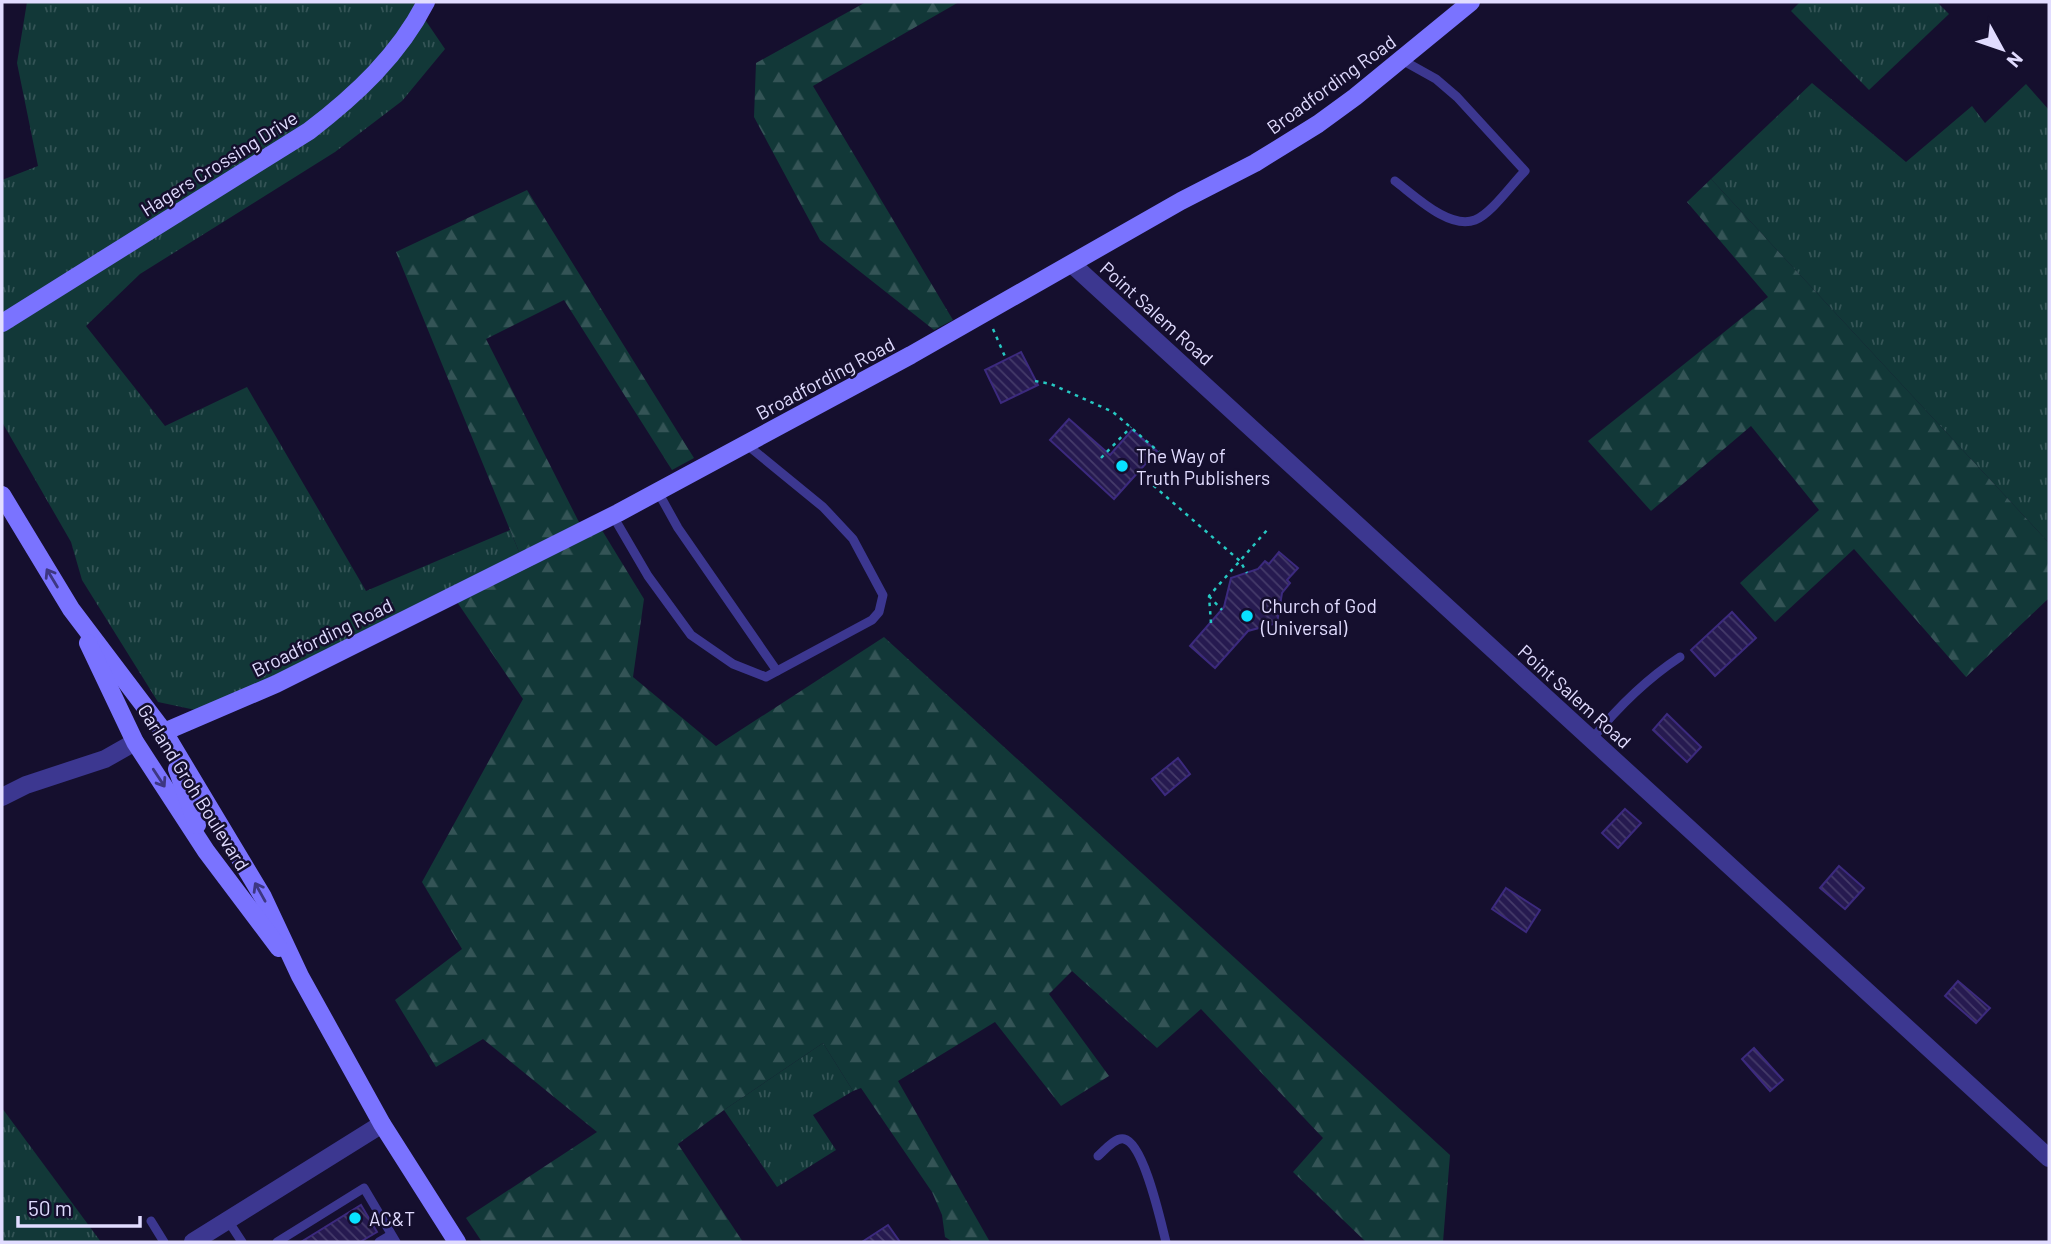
<svg xmlns="http://www.w3.org/2000/svg" width="2051" height="1244" font-family="Barlow,sans-serif">
  <style>
    .grass { fill: url(#grass-tufts) }
    .forest { fill: url(#forest-firs) }
    .building { fill: url(#building-back-hatch); stroke: #3c2a7e; stroke-width: 2 }
    .lines { fill: none; stroke-linecap: round; stroke-linejoin: round }
    .path { stroke: #26c9c3; stroke-width: 2.5; stroke-dasharray: 3.5 5; stroke-linecap: butt }
    .lane { stroke: #3c3790; stroke-width: 9 }
    .street { stroke: #3c3790; stroke-width: 18 }
    .secondary { stroke: #7a73ff; stroke-width: 18 }
    .oneway { stroke: #3d3782 }
    .poi-dot { fill: #08e1ff; stroke: #150f2e; stroke-width: 2.5 }
    .labels { text-anchor: middle; dominant-baseline: central; stroke-width: 5; stroke-linejoin: round; paint-order: stroke }
    .street-label { font-size: 19px; fill: #e1dcff; stroke: #150f2e }
    .poi-label { font-size: 19px; fill: #e1dcff; stroke: #150f2e; text-anchor: start }
  </style>
  <defs>
    <pattern id="grass-tufts" width="24" height="20" patternUnits="userSpaceOnUse" patternTransform="scale(1.75)"><rect width="24" height="20" fill="#123838"/><path d="M3 7l-1-3M5 7V3M7 7l1-3M15 17l-1-3M17 17v-4M19 17l1-3" fill="none" stroke="#345456"/></pattern>
    <pattern id="forest-firs" width="22" height="20" patternUnits="userSpaceOnUse" patternTransform="scale(1.75)"><rect width="22" height="20" fill="#123838"/><path d="M5 1l3.5 6h-7zM16 11l3.5 6h-7z" fill="#345456"/></pattern>
    <pattern id="building-back-hatch" width="6" height="6" patternUnits="userSpaceOnUse" patternTransform="scale(1.75)"><rect width="6" height="6" fill="#261a50"/><path d="M-1 5l2 2M0 0l6 6M5-1l2 2" fill="none" stroke="#453b6a"/></pattern>
  </defs>
  <rect width="100%" height="100%" fill="#150f2e"/>
  <g class="grass">
    <polygon points="27,2 413,2 445,49 402,101 335,152 140,274 86,326 165,426 247,387 366,591 510,530 524,564 219,715 158,702 82,580 71,542 2,422 2,180 38,166 17,63"/>
    <polygon points="1800,2 1937,2 1949,14 1869,90 1791,11"/>
    <polygon points="1812,83 1906,162 1972,106 1985,123 2026,84 2049,110 2049,543 1711,179"/>
    <polygon points="823,1043 853,1091 813,1115 836,1150 777,1187 724,1110"/>
    <polygon points="2,1108 101,1242 2,1242"/>
  </g>
  <g class="forest">
    <polygon points="866,2 959,2 813,86 953,320 934,330 820,240 754,117 756,63"/>
    <polygon points="1711,179 2049,543 2049,598 1966,677 1854,549 1775,622 1740,583 1819,510 1751,426 1651,511 1588,441 1768,297 1687,202"/>
    <polygon points="527,190 694,458 672,470 564,300 486,339 585,534 600,527 644,599 633,677 716,746 884,637 1450,1155 1443,1242 1366,1242 1293,1172 1323,1138 1201,1009 1157,1048 1072,971 1049,994 1109,1076 1061,1106 995,1022 898,1081 990,1242 953,1242 945,1237 942,1215 932,1192 861,1088 853,1091 823,1043 724,1110 678,1144 743,1242 482,1242 466,1218 597,1132 483,1039 436,1067 395,1000 462,949 422,882 523,699 455,599 524,564 396,252"/>
  </g>
  <g class="building">
    <polygon points="1021,352 1038,385 1001,403 985,370"/>
    <polygon points="1069,419 1110,455 1132,430 1157,451 1114,499 1050,440"/>
    <polygon points="1279,552 1298,568 1287,580 1290,583 1282,593 1277,623 1248,631 1215,668 1190,646 1224,607 1231,578 1258,569 1265,561 1269,564"/>
    <polygon points="1732,612 1756,638 1715,676 1691,650"/>
    <polygon points="1667,714 1701,747 1687,762 1653,730"/>
    <polygon points="1178,758 1190,774 1165,795 1152,779"/>
    <polygon points="1625,809 1641,823 1618,848 1602,833"/>
    <polygon points="1839,866 1864,888 1845,909 1820,888"/>
    <polygon points="1506,888 1540,910 1526,932 1492,909"/>
    <polygon points="1958,981 1990,1008 1976,1023 1945,996"/>
    <polygon points="1754,1048 1783,1080 1770,1091 1742,1059"/>
    <polygon points="361,1205 377,1232 360,1242 301,1242"/>
    <polygon points="888,1225 900,1242 862,1242"/>
  </g>
  <g class="lines">
    <g class="path">
      <polyline points="993,329 1006,359"/>
      <polyline points="1035,381 1051,384 1113,412 1167,459"/>
      <polyline points="1101,458 1131,427"/>
      <polyline points="1147,480 1240,561 1247,573"/>
      <polyline points="1209,596 1222,610"/>
      <polyline points="1211,623 1209,596 1268,529"/>
    </g>
    <g class="lane">
      <path d="M 1395,181 C 1414,195 1449,230 1475,220 C 1491,214 1512,184 1525,171 L 1457,97 L 1436,79 L 1402,60"/>
      <polyline points="658,492 678,528 777,671"/>
      <polyline points="613,516 648,576 691,635 733,664 766,677 872,620 879,612 883,595 853,539 823,507 746,444"/>
      <path d="M 1592,739 C 1618,707 1645,680 1680,657"/>
      <path d="M 1098,1156 C 1104,1151 1115,1137 1124,1139 C 1144,1143 1161,1223 1166,1242"/>
      <polyline points="227,1219 242,1242"/>
      <polyline points="151,1221 164,1242"/>
      <polyline points="277,1242 364,1188 396,1242"/>
      <polyline points="379,1242 391,1235"/>
    </g>
    <g class="street">
      <polyline points="1073,265 2049,1158"/>
      <polyline points="2,797 26,785 105,759 135,742"/>
      <polyline points="193,1242 382,1124"/>
    </g>
    <g class="secondary">
      <path d="M 2,323 L 309,131 C 356,95 399,55 426,2"/>
      <polyline points="2,495 71,609 164,732 263,897 300,976 382,1124 457,1242"/>
      <polyline points="88,643 135,742 206,851 279,948"/>
      <polyline points="164,732 276,684 618,513 911,355 1181,201 1255,163 1318,124 1355,97 1471,2"/>
      <polyline points="177,769 197,825"/>
    </g>
  </g>
  <defs><path id="oneway-shaft" d="M-6 0H5M1.5-3L5.5 0L1.5 3" fill="none" stroke-width="1.6" stroke-linecap="round" stroke-linejoin="round" transform="scale(1.75)"/></defs>
  <g class="oneway">
    <use href="#oneway-shaft" transform="translate(52 578) rotate(-121)"/>
    <use href="#oneway-shaft" transform="translate(159 778) rotate(57)"/>
    <use href="#oneway-shaft" transform="translate(260 892) rotate(-119)"/>
  </g>
  <g class="poi-dot">
    <circle cx="1122" cy="466" r="7"/>
    <circle cx="1247" cy="616" r="7"/>
    <circle cx="355" cy="1218" r="7"/>
  </g>
  <g class="labels">
    <g class="street-label">
      <text transform="translate(1331 84) rotate(-36)">Broadfording Road</text>
      <text transform="translate(219 163) rotate(-32)">Hagers Crossing Drive</text>
      <text transform="translate(1157 313) rotate(42)">Point Salem Road</text>
      <text transform="translate(825 378) rotate(-28)">Broadfording Road</text>
      <text transform="translate(322 637) rotate(-26)">Broadfording Road</text>
      <text transform="translate(1575 696) rotate(42)">Point Salem Road</text>
      <text transform="translate(194 787) rotate(58)">Garland Groh Boulevard</text>
    </g>
    <g class="poi-label">
      <text x="1136" y="455">The Way of<tspan x="1136" dy="22">Truth Publishers</tspan></text>
      <text x="1261" y="605">Church of God<tspan x="1261" dy="22">(Universal)</tspan></text>
      <text x="369" y="1218">AC&amp;T</text>
    </g>
  </g>
  <rect width="2051" height="1244" fill="none" stroke="#e1dcff" stroke-width="7"/>
  <g transform="translate(2002 49) rotate(130)" stroke="#150f2e" stroke-width="5" paint-order="stroke">
  <path d="M0-5L12 26L0 18L-12 26Z" fill="#e1dcff"/>
  <text y="-10" font-size="19" font-weight="bold" text-anchor="middle" fill="#e1dcff">N</text>
  </g>
  <path d="M18 1216v10h122v-10" fill="none" stroke="#e1dcff" stroke-width="3.5"/>
  <text x="28" y="1216" font-size="21" fill="#e1dcff" stroke="#150f2e" stroke-width="5" paint-order="stroke">50 m</text>
</svg>
